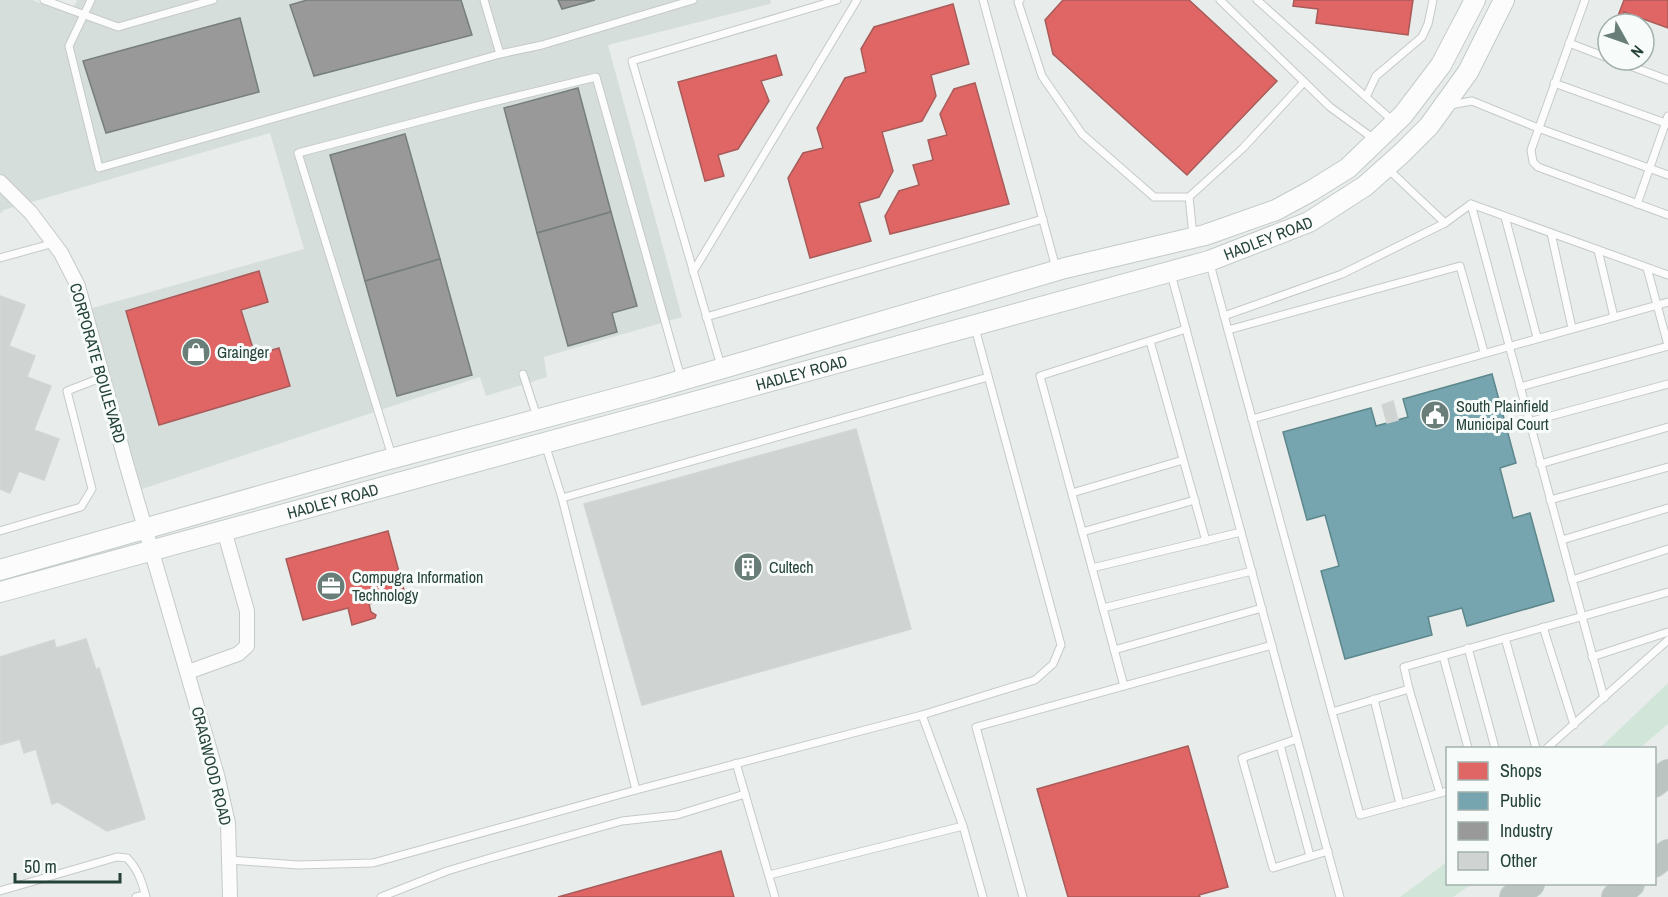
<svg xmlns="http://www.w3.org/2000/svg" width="1668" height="897" font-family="'Archivo Narrow',sans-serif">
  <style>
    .built { fill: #d6dedb }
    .green { fill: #d1e6d8 }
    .shops { fill: #e06666; stroke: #a85b59; stroke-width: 1.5 }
    .public { fill: #76a5af; stroke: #5d878c; stroke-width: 1.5 }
    .industry { fill: #999; stroke: #767f7c; stroke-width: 1.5 }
    .building { fill: #cfd4d2; stroke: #d1d6d4; stroke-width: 1.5 }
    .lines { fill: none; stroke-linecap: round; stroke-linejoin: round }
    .lane-casing { stroke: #c5cac8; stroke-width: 9 }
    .street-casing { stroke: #c5cac8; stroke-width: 16 }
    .secondary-casing { stroke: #c3cbc8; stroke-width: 22 }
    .highway-casing { stroke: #c3ccc9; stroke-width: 28 }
    .lane { stroke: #fcfcfc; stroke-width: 7 }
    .street { stroke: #fcfcfc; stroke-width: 14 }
    .secondary { stroke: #fcfcfc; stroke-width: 20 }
    .highway { stroke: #bcc4c2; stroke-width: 26 }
    .labels { text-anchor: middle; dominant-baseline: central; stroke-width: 6; stroke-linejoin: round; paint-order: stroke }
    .street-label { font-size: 16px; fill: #24423a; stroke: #f7fbf9 }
    .poi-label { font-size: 16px; fill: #24423a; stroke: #f7fbf9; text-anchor: start }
  </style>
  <rect width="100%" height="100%" fill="#e8edeb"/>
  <polygon class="built" points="0,0 32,0 71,14 77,0 771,0 770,4 608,45 682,317 544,357 547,377 486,396 480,377 133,492 89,309 304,249 270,133 4,210 0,214"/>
  <g class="green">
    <polygon points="1668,683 1668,724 1640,748 1600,748"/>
    <polygon points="1447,862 1448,884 1472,884 1453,897 1400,897"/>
  </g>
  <g class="shops">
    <polygon points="1063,0 1189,0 1277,81 1187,175 1053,54 1045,20"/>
    <polygon points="1294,0 1413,0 1408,35 1316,23 1318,9 1293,6"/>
    <polygon points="1624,0 1668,0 1668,28 1624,12 1622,17 1618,16"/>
    <polygon points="953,4 969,64 931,75 936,96 922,121 882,132 893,171 879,197 859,203 871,241 810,258 788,178 803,153 823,148 817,128 845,78 866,72 861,49 874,27"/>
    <polygon points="776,55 782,75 761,81 769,101 738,149 718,155 724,176 705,181 678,82"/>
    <polygon points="975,83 1009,204 890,234 885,216 899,191 919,185 913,165 933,160 928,140 947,135 940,114 954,89"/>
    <polygon points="259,271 268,302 241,310 255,355 279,348 290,386 159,425 126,311"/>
    <polygon points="388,531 405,594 369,604 371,612 376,615 375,618 352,625 348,608 303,620 286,559"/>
    <polygon points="1188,746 1228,887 1199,895 1200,897 1068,897 1037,789"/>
    <polygon points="721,851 734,897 558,897"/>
  </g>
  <polygon class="public" points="1492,374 1516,463 1500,468 1513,518 1530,513 1554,601 1467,626 1462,608 1428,617 1432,635 1345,659 1321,571 1339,566 1325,515 1307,520 1283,432 1371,408 1376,426 1387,423 1408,417 1403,399"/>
  <g class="industry">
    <polygon points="307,0 461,0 472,35 314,76 290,5"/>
    <polygon points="558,0 595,0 562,9"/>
    <polygon points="240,18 259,92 106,133 83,61"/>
    <polygon points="578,88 611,212 537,233 504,108"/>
    <polygon points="405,134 440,259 365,281 330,155"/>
    <polygon points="611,212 637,306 612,313 617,332 568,346 537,233"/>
    <polygon points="440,259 472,375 397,396 365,281"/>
  </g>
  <g class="building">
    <polygon points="0,296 25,305 9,346 35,356 27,377 51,386 34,430 59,439 44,480 19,471 10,493 0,489"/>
    <polygon points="1393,401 1398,420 1387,423 1382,405"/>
    <polygon points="856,429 911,629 642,705 584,504"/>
    <polygon points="86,639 96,670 99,668 145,819 107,831 58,802 52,804 36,749 24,753 20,739 0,745 0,657 54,640 56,648"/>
  </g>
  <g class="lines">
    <g class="lane-casing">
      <g id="lane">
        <polyline points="44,0 118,27 213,0"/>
        <polyline points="91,0 69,46 99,168 500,54 542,45 693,0"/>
        <polyline points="484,0 500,54"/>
        <polyline points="983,0 1056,268"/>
        <polyline points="1020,0 1018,2 1042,76 1082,134 1154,197 1189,197 1243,148 1304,82"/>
        <polyline points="1220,0 1330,107 1374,139"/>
        <polyline points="1257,0 1393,121"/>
        <polyline points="1585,0 1531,150 1533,162 1538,167 1668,215"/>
        <polyline points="1569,43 1608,58"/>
        <polyline points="1614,60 1668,80"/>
        <polyline points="1554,83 1668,124"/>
        <polyline points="1366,97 1376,76 1422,37 1428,24 1433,0"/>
        <polyline points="1450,105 1472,101 1538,128 1668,175"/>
        <polyline points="1388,169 1445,223 1471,204 1668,275"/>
        <polyline points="1189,197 1193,235"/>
        <polyline points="1471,204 1604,698"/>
        <polyline points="1637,204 1668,116"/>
        <polyline points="1505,217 1537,337"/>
        <polyline points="1551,233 1572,328"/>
        <polyline points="1598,250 1614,317"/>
        <polyline points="0,258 54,243"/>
        <polyline points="1210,264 1360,815 1448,791"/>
        <polyline points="1647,268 1668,345"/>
        <polyline points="693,272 857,0"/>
        <polyline points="1171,274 1340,897"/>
        <polyline points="1224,316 1342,274 1445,223"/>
        <polyline points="706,317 1043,219"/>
        <polyline points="1228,330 1460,266 1484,352"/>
        <polyline points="1150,341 1206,541"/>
        <polyline points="721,366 632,61 837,0"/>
        <polyline points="523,374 537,417"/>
        <polyline points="1520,387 1668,346"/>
        <polyline points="1252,419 1668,302"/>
        <polyline points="1529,422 1668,384"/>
        <polyline points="545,444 562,498 636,790"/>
        <polyline points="392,456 298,153 473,107 596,77 681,378"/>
        <polyline points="1540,464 1668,427"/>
        <polyline points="1072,493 1183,460"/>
        <polyline points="562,498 988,377"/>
        <polyline points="1550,500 1668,467"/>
        <polyline points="0,531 81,507 92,489 67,391 103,377"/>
        <polyline points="1082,532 1195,500"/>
        <polyline points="1562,540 1668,508"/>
        <polyline points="1092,568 1241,532"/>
        <polyline points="1572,580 1668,549"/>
        <polyline points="1103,608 1252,571"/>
        <polyline points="1543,627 1574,725"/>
        <polyline points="1505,638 1536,748"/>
        <polyline points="1468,648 1495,748"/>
        <polyline points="1114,650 1262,608"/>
        <polyline points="1443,656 1468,748"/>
        <polyline points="1592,657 1668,632"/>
        <polyline points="1124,686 1040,376 1186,329"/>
        <polyline points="1409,689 1440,793"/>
        <polyline points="1374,699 1400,804"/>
        <polyline points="1332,712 1409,689 1404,667 1668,592"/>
        <polyline points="922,715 963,826 983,897"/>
        <polyline points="1297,739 1242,758 1273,868 1328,851"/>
        <polyline points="1280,745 1310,856"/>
        <polyline points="1547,748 1668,640"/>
        <polyline points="736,763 775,897"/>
        <polyline points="230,860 298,865 373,863 636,790 922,715 1035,680 1053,664 1061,645 975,328"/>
        <polyline points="769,875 963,826"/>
        <path d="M 0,891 L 117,857 L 127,858 C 138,869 142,882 146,897"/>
        <polyline points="136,897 145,895"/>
        <polyline points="381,897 447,871 490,858 622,821 677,815 745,794"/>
        <polyline points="1023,897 976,727 1272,645"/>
      </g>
    </g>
    <g class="street-casing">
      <g id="street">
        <polyline points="0,182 31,213 61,253 78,286 126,463 217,775 228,823 230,897"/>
        <polyline points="188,672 238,654 247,646 247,611 224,530"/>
      </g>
    </g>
    <g class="secondary-casing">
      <g id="secondary">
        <polyline points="0,570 379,462 655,388 1065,268 1205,235 1276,210 1311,191 1348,168 1403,115 1441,65 1475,0"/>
        <path id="s1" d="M 0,592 L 1209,261 L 1309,222 L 1365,186 L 1402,153 L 1429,126 L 1468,72 L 1504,0"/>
      </g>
    </g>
    <g class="highway-casing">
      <g id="highway">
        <polyline points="1654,784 1668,773"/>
        <polyline points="1654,864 1668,853"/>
        <polyline points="1513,897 1531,884"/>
        <polyline points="1615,897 1631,884"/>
      </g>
    </g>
    <use href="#lane" class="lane"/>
    <use href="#street" class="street"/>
    <use href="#secondary" class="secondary"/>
    <use href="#highway" class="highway"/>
  </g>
  <defs>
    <g id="shop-disc" transform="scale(1.5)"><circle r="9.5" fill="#697e78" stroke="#f7fbf9"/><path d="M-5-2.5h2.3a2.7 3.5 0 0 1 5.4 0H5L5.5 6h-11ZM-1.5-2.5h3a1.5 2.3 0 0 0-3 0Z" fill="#fff"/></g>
    <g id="civic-disc" transform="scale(1.5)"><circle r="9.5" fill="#697e78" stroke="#f7fbf9"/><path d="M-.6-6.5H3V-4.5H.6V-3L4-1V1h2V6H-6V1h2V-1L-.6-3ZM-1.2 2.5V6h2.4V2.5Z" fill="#fff"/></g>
    <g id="building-disc" transform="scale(1.5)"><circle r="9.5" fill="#697e78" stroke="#f7fbf9"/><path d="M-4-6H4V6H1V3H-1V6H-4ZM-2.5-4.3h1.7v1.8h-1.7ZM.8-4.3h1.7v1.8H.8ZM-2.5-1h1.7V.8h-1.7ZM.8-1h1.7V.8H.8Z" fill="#fff"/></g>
    <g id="office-disc" transform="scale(1.5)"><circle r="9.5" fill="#697e78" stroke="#f7fbf9"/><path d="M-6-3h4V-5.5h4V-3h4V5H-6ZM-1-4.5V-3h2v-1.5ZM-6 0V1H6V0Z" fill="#fff"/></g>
  </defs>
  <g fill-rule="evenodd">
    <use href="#shop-disc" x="196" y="352"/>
    <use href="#civic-disc" x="1435" y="415"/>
    <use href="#building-disc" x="748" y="567"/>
    <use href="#office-disc" x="331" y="586"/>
  </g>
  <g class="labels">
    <g class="street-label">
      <text stroke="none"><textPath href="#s1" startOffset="1317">HADLEY ROAD</textPath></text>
      <text transform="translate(98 363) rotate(74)">CORPORATE BOULEVARD</text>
      <text stroke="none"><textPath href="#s1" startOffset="831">HADLEY ROAD</textPath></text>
      <text stroke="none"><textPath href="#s1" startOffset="345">HADLEY ROAD</textPath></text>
      <text transform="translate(212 766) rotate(76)">CRAGWOOD ROAD</text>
    </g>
    <g class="poi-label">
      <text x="217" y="352">Grainger</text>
      <text x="1456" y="406">South Plainfield<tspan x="1456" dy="18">Municipal Court</tspan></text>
      <text x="769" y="567">Cultech</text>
      <text x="352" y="577">Compugra Information<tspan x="352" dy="18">Technology</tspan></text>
    </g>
  </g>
  <rect x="1446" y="747" width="210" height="138" fill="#f7fbf9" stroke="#a3b1ad" stroke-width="1.5"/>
  <rect x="1458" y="762" width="30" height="18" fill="#e06666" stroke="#a3b1ad" stroke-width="1.5"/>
  <text x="1500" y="777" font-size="18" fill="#24423a">Shops</text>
  <rect x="1458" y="792" width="30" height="18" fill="#76a5af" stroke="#a3b1ad" stroke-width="1.5"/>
  <text x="1500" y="807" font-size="18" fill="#24423a">Public</text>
  <rect x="1458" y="822" width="30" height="18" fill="#999999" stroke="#a3b1ad" stroke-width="1.5"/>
  <text x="1500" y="837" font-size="18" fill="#24423a">Industry</text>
  <rect x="1458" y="852" width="30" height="18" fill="#cfd4d2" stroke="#a3b1ad" stroke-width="1.5"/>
  <text x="1500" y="867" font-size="18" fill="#24423a">Other</text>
  <g transform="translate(1626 42) rotate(130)"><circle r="28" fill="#f7fbf9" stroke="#a3b1ad" stroke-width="1.5"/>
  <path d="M0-4.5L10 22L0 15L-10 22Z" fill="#697e78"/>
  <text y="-9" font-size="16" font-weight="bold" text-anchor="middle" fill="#24423a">N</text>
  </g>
  <path d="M15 873v9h105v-9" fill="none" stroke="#24423a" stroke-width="3"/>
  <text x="24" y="873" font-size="18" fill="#24423a" stroke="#f7fbf9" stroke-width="4.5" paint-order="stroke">50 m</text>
</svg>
